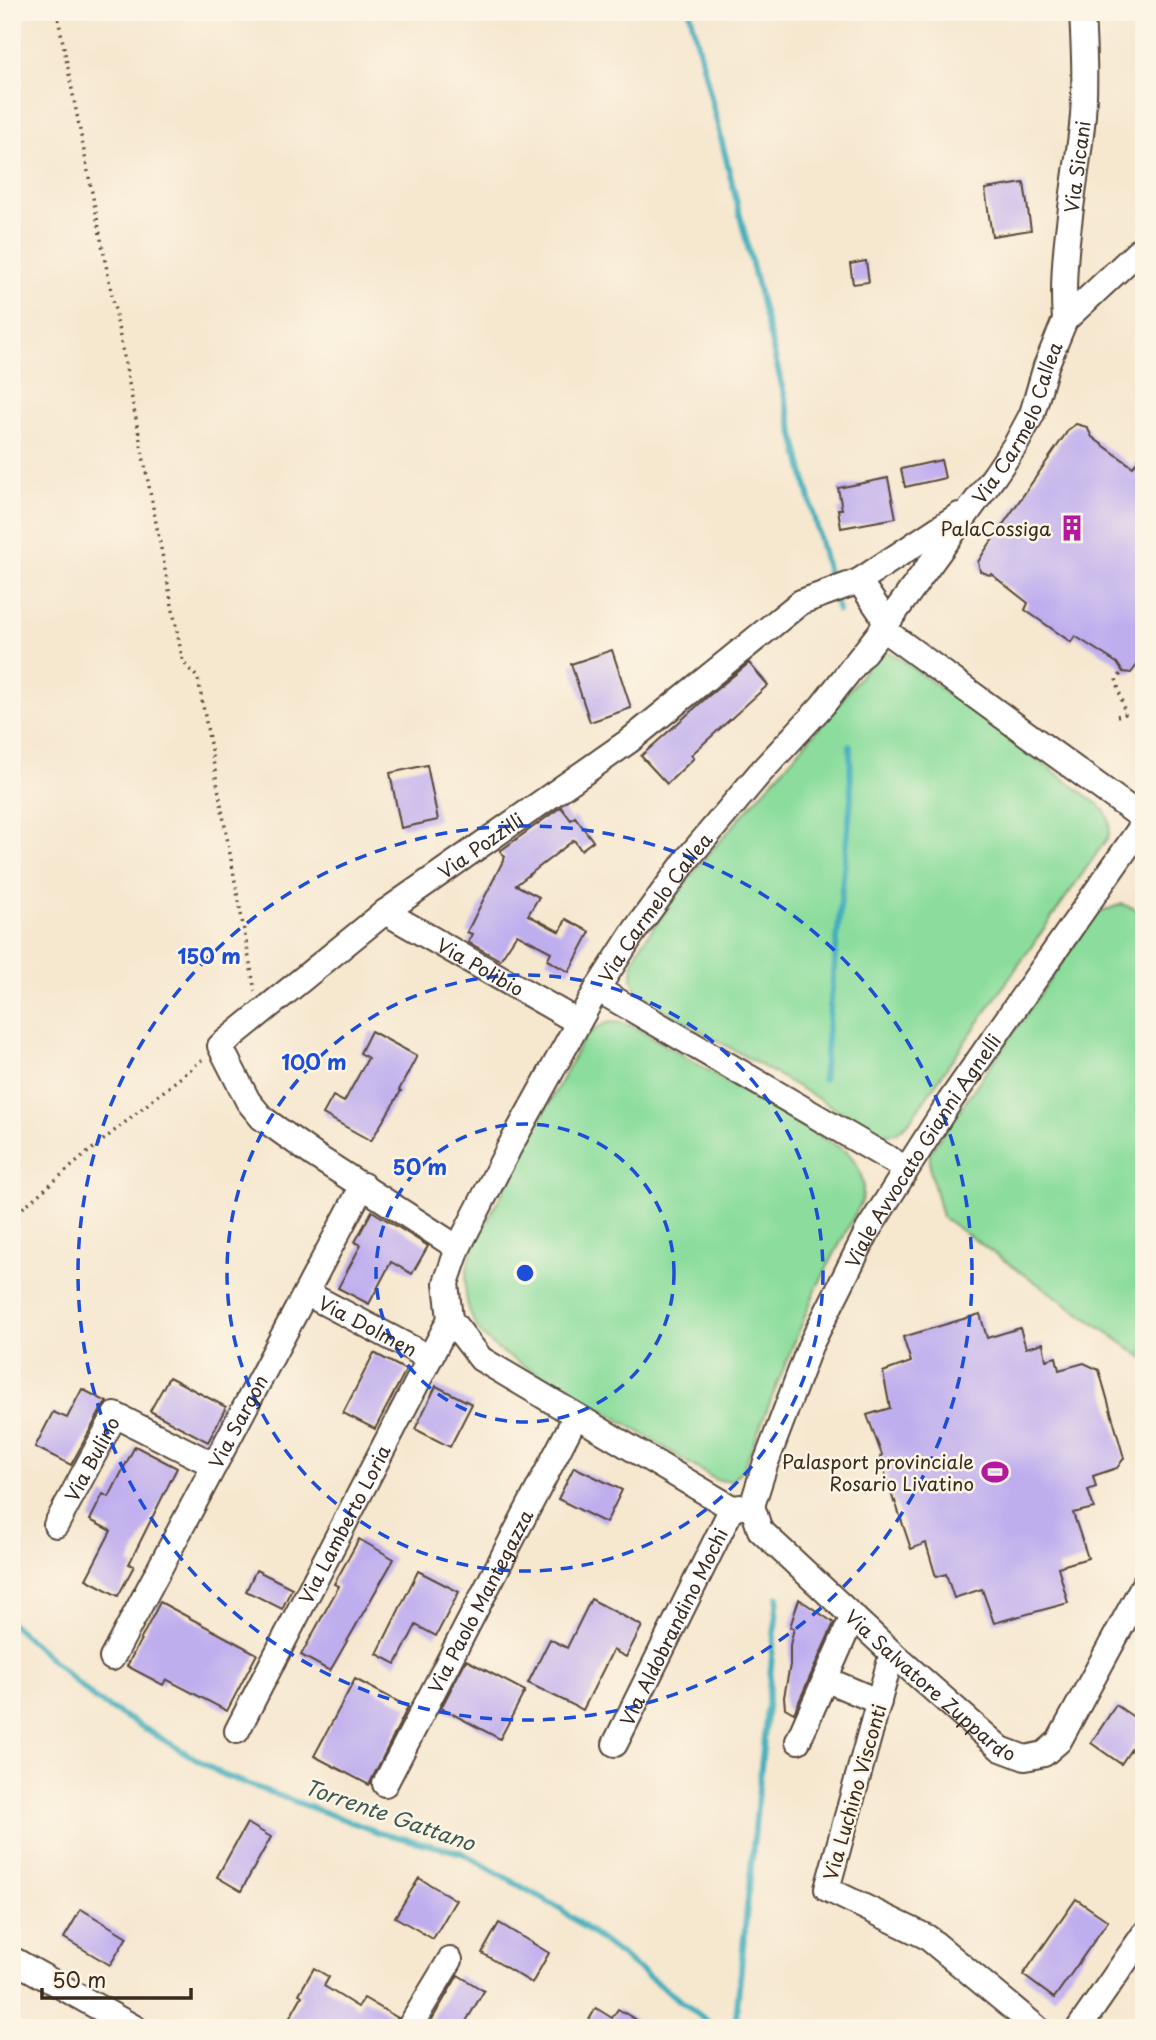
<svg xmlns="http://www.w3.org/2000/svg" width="1156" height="2040" font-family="'Playpen Sans',sans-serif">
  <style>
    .green { fill: #8cdd9d; stroke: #64845e; stroke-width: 2 }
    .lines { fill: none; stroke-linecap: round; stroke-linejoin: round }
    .stream { stroke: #3faebc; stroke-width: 6 }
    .building { fill: #bfaeee }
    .minor-casing { stroke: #574639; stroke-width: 28 }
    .path { stroke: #574639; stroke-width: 3.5; stroke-dasharray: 2 5; stroke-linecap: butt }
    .minor { stroke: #fff; stroke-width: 24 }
    .ring { fill: none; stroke: #1d4ed8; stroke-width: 3.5; stroke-dasharray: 12 9 }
    .labels { text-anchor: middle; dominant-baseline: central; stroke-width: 5; stroke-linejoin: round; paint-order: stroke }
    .street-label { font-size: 19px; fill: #3b2a1e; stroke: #fcf5e5 }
    .poi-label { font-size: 19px; fill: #3b2a1e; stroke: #fcf5e5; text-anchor: end }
    .water-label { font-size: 21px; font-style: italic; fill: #3c5855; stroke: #fcf5e5 }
    .centre { fill: #1d4ed8; stroke: #fcf5e5; stroke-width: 3.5 }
    .ring-label { font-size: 21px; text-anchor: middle; font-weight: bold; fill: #1d4ed8; stroke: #fcf5e5; stroke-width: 5; stroke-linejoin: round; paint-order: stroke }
  </style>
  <rect width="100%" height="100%" fill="#fcf5e5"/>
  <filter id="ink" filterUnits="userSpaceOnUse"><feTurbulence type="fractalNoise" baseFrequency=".0143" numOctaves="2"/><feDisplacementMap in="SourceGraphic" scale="14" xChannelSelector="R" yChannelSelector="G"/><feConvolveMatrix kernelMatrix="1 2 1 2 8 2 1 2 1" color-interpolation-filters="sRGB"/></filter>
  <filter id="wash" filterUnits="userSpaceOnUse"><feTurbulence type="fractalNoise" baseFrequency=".00686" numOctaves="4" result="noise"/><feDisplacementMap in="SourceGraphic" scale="28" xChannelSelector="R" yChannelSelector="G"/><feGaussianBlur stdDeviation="1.57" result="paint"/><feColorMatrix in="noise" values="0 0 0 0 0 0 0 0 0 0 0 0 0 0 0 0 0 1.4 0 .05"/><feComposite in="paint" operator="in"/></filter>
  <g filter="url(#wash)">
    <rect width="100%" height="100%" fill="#f6e7cf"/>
    <g class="green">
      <path d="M 879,652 L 888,652 L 898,657 L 1099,805 C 1109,814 1112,824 1108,837 L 908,1123 L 896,1133 L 881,1135 L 639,995 L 632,980 L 633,961 L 641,945 L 699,865 L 830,715 Z"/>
      <polygon points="1121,904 1144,912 1144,1358 942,1217 930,1170 930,1152 1096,914"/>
      <path d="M 609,1022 L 622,1023 L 634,1027 L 847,1152 C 861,1167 865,1181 862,1201 L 815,1291 L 743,1469 L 731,1481 L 716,1480 C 672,1453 628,1424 584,1398 C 556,1381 498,1357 480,1332 C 462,1306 462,1279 472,1250 L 580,1045 C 588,1033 596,1027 609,1022 Z"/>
    </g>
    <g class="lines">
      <g class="stream">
        <polyline points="690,12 831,585"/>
        <polyline points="834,595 838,611"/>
        <polyline points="823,1079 851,799 850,746"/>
        <polyline points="12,1624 95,1699 223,1775 378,1832 462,1853 559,1908 716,2028"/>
        <polyline points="735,2028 778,1597"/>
      </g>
    </g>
    <g id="blocks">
      <g class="building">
        <polygon points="1024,183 1031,230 992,236 985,189"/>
        <polygon points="866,261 869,282 853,284 850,264"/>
        <polygon points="1076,424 1087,427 1092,437 1133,467 1144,451 1144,656 1131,673 1123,672 1117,663 1075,636 1071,642 1025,610 1028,603 991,574 989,575 980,571 978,562 984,552 1069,429"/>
        <polygon points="941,460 945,478 905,487 901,469"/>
        <polygon points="888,478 896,518 841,528 838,509 842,509 838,488"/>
        <polygon points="612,650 631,708 590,722 571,664"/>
        <polygon points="749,663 768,685 691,755 694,758 667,784 641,756 706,698"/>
        <polygon points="427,765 438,820 401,828 390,773"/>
        <polygon points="561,807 571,820 575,817 593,841 581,850 574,840 516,885 539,897 528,915 560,932 566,919 590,932 569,972 547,960 551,952 517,934 500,960 468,942 472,934 467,932 505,857 500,851"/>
        <polygon points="371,1031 417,1056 399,1090 401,1091 371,1141 323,1114 333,1096 344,1102 368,1058 360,1053"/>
        <polygon points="372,1211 428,1246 412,1274 391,1262 369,1304 338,1288 361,1245 355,1242"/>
        <polygon points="980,1314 987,1338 1020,1328 1026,1348 1043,1343 1046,1360 1056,1357 1059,1370 1084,1363 1099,1370 1124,1458 1117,1468 1093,1476 1096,1487 1088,1490 1094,1508 1073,1513 1088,1558 1058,1567 1068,1603 994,1623 982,1589 954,1598 946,1574 936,1577 926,1543 911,1549 895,1501 894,1502 880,1457 882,1455 867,1415 890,1408 883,1372 911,1362 903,1337"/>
        <polygon points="374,1353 406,1370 375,1429 343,1413"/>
        <polygon points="169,1377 226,1407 208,1442 150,1411"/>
        <polygon points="436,1386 472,1404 450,1447 415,1429"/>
        <polygon points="82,1389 107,1402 102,1408 71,1465 35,1447 53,1412 67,1418"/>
        <polygon points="135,1446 177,1468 129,1564 134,1566 118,1596 86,1579 111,1531 90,1520 103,1494 109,1497"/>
        <polygon points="574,1467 622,1490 606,1523 558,1499"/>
        <polygon points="359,1539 394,1559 330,1671 301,1655 339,1586 334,1584"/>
        <polygon points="256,1570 292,1588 282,1609 246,1591"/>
        <polygon points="418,1571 459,1592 436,1636 416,1625 396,1664 377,1654"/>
        <polygon points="591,1599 642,1626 626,1657 613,1650 583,1710 528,1683 550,1639 567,1648"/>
        <polygon points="799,1599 834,1623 794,1713 785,1708 784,1697 790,1665 790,1645 794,1628 790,1627"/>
        <polygon points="160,1602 257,1654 227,1711 166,1679 163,1685 127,1666"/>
        <polygon points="466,1660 525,1691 500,1739 441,1708"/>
        <polygon points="355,1679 408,1707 369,1785 314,1756"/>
        <polygon points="1116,1705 1144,1724 1144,1730 1121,1764 1091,1743"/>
        <polygon points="247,1823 271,1837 241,1891 217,1877"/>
        <polygon points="419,1878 456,1900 433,1939 395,1917"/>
        <polygon points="1076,1899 1108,1921 1054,1998 1023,1975"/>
        <polygon points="81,1909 127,1937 110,1965 64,1938"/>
        <polygon points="499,1923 549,1953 532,1983 482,1953"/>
        <polygon points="314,1968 329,1977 324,1986 358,2007 364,1998 398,2018 394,2028 284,2028 302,1996 299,1994"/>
        <polygon points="458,1975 484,1991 462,2028 427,2028"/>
        <polygon points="596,2008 612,2018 618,2009 650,2028 584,2028"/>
      </g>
    </g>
  </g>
  <g filter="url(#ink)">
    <use href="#blocks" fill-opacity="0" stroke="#574639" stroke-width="2"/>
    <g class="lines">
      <g class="minor-casing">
        <g id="minor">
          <path id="s1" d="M 1065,320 C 1060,258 1075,189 1082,126 C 1086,88 1084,50 1082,12"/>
          <polyline points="859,581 881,613 885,626 891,635 1144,819"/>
          <path id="s2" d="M 385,912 L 578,1022"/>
          <polyline points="597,989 905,1168"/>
          <path id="s3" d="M 458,1248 L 314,1155 L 262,1118 L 248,1101 L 220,1046 L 385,912 L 629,741 L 801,602 L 859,581 L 959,515"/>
          <path id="s4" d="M 306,1293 L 430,1358"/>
          <path id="s5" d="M 752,1506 L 732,1508 L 481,1359 L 450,1319 L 446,1283 L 458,1248 L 509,1148 L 597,989 L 633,933 L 688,858 L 759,774 L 822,706 L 885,626 L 995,475 L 1016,444 L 1032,414 L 1046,366 L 1065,320 L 1144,246"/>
          <path id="s6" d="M 752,1506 L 765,1465 L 810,1346 L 868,1230 L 950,1101 L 1144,823"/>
          <path id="s7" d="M 752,1506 L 760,1530 L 892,1653 L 1001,1749 L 1025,1758 L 1044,1754 L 1059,1741 L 1144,1584"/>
          <path id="s8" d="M 56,1525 L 115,1415 L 214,1465"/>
          <polyline points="892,1653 827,1889 927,1937 1037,2028"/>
          <path id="s9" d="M 112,1658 L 363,1185"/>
          <polyline points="825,1679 879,1702"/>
          <path id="s10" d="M 237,1731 L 450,1319"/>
          <polyline points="798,1741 853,1616"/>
          <path id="s11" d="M 615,1744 L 732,1508"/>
          <path id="s12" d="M 385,1784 L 576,1416"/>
          <polyline points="12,1959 135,2028"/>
          <polyline points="409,2028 450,1960"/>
          <polyline points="1079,2028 1144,1934"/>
        </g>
      </g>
      <g class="path">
        <polyline points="57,12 183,662 198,678 255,991"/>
        <polyline points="1117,716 1125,714 1116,679 1123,672"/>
        <polyline points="12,1217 86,1154 202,1060"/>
      </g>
      <use href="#minor" class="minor"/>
    </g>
  </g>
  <g class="ring">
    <circle cx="525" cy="1273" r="149"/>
    <circle cx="525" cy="1273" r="298"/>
    <circle cx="525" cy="1273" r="447"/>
  </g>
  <defs>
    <g id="building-bare" transform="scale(2.1)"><path d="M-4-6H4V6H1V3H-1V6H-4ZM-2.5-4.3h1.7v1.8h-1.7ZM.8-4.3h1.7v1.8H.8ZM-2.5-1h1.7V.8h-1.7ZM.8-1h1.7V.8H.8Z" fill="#b5179e" stroke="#fcf5e5" stroke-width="2.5" paint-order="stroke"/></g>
    <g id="stadium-bare" transform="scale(2.1)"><path d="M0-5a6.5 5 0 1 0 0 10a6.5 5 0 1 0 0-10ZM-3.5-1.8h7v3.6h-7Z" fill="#b5179e" stroke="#fcf5e5" stroke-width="2.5" paint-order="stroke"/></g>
  </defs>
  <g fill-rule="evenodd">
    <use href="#building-bare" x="1072" y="528"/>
    <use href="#stadium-bare" x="995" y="1472"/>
  </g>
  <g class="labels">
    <g class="street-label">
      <text stroke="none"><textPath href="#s1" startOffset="154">Via Sicani</textPath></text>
      <text stroke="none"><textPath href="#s5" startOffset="1438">Via Carmelo Callea</textPath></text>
      <text stroke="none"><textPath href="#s3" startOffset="648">Via Pozzilli</textPath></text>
      <text stroke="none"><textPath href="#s5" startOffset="830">Via Carmelo Callea</textPath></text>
      <text stroke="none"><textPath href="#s2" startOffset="110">Via Polibio</textPath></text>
      <text stroke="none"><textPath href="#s6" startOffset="396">Viale Avvocato Gianni Agnelli</textPath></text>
      <text stroke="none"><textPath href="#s4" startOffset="70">Via Dolmen</textPath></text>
      <text stroke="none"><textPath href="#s9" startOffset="268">Via Sargon</textPath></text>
      <text stroke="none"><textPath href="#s8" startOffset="75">Via Bulino</textPath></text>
      <text stroke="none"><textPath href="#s10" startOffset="233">Via Lamberto Loria</textPath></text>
      <text stroke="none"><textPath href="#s12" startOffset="206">Via Paolo Mantegazza</textPath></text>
      <text stroke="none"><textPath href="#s11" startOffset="131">Via Aldobrandino Mochi</textPath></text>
      <text stroke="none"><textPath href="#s7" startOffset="256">Via Salvatore Zuppardo</textPath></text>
      <text transform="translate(854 1792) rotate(-74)">Via Luchino Visconti</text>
    </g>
    <g class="poi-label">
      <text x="1051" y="528">PalaCossiga</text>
      <text x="974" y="1461">Palasport provinciale<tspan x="974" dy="22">Rosario Livatino</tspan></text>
    </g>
    <g class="water-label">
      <text transform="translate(390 1814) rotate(19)">Torrente Gattano</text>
    </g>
  </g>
  <circle cx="525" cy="1273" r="10" class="centre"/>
  <g class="ring-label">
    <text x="209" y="964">150 m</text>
    <text x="314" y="1070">100 m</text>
    <text x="420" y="1175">50 m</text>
  </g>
  <rect width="1156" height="2040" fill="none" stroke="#fcf5e5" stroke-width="42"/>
  <path d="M42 1988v10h149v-10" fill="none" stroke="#3b2a1e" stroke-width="3.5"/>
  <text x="52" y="1988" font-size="21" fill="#3b2a1e" stroke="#fcf5e5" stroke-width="5" paint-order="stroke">50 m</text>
</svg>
